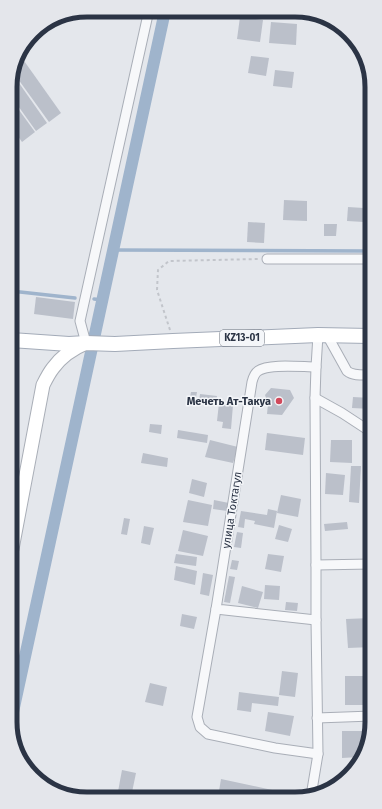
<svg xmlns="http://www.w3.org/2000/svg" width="382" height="809" font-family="'Fira Sans',sans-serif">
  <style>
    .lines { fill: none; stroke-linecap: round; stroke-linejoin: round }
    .stream { stroke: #9fb4cc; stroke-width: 3.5 }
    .canal { stroke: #9fb4cc; stroke-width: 12 }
    .building { fill: #bbc0ca }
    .street-casing { stroke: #a9aeb7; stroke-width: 11 }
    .secondary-casing { stroke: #a9aeb7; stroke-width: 15 }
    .primary-casing { stroke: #a3abb8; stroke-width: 16 }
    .path { stroke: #c2c5cb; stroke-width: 2; stroke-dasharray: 3 3; stroke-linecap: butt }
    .street { stroke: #f7f8fa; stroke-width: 9 }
    .secondary { stroke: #fff; stroke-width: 13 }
    .primary { stroke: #fff; stroke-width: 14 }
    .poi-dot { fill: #d1495b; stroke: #f4f6f9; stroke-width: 1.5 }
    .labels { text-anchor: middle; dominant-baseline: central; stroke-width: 3; stroke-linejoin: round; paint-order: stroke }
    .shield { fill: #f4f6f9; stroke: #676e7b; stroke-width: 1 }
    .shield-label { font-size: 10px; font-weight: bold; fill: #2b3445 }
    .poi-label { font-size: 11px; font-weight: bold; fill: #2b3445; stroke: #f4f6f9; text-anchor: end }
    .street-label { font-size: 11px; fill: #2b3445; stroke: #f4f6f9 }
    .rim { fill: none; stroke: #2b3445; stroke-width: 5 }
  </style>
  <rect width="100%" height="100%" fill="#e4e7ec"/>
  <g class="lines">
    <g class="stream">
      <polyline points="113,250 370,251"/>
      <polyline points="11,291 75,298"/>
      <polyline points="94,299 102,300"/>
    </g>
    <polyline class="canal" points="13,712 165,11"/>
  </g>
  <g class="building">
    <polygon points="240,17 263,20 260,42 237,39"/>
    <polygon points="271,22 297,24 296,45 269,43"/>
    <polygon points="251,56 269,58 266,76 248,73"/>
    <polygon points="22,58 61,113 49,122 13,72 20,60"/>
    <polygon points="275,70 294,72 292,88 273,86"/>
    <polygon points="12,73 47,123 36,131 11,96 11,77"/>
    <polygon points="11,99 35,132 22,142 11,126"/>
    <polygon points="284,200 307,201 307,221 283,220"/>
    <polygon points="348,207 364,208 364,222 347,221"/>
    <polygon points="248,222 265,223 264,243 247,242"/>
    <polygon points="324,224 337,224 336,236 324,236"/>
    <polygon points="36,297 75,302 73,319 34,314"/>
    <polygon points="271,388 290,390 294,398 282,415 267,414 268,404 265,395"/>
    <polygon points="191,392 197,392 195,403 189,402"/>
    <polygon points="200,394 217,396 216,403 199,401"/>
    <polygon points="353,397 371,398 371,409 352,408"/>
    <polygon points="12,399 18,400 14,431 12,431"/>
    <polygon points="219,403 233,405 231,429 222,428 223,422 217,421"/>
    <polygon points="150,424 162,425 161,434 149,432"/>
    <polygon points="178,430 208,435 207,443 177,438"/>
    <polygon points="267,433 305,438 303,455 265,450"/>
    <polygon points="210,440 238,447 233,463 205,457"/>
    <polygon points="331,440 352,440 352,463 330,462"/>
    <polygon points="143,453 168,458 167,467 141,463"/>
    <polygon points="351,466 361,466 359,503 349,502"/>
    <polygon points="326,473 345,475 343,495 325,494"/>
    <polygon points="192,479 207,483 204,497 189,493"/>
    <polygon points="281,495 301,499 298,517 277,513"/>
    <polygon points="188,500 212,505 208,526 183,522"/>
    <polygon points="214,500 229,503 227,511 213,509"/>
    <polygon points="268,509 277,511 274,528 254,524 255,521 245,519 244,528 238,527 241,511 267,515"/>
    <polygon points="124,518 130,519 127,535 121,534"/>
    <polygon points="347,522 348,529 325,531 324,524"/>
    <polygon points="279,525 292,529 288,542 275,539"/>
    <polygon points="144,526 154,528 150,545 141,543"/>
    <polygon points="183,530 208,536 203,556 178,551"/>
    <polygon points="237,532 243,533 241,548 234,547"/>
    <polygon points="176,554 197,557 196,566 174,563"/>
    <polygon points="268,554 284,556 281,572 265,569"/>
    <polygon points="232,560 239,561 237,570 230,569"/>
    <polygon points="176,566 197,571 195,585 174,580"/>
    <polygon points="203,573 213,575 209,596 200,594"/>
    <polygon points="229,576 235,577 230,603 224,602"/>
    <polygon points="265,585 280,586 279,600 264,599"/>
    <polygon points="242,586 263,592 258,608 238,603"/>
    <polygon points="286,602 298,603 297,611 285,610"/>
    <polygon points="182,614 197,617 194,629 180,626"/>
    <polygon points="371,618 372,647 348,648 346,619"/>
    <polygon points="282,671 298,673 295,697 279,695"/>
    <rect x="345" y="676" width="19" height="29"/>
    <polygon points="150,683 167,687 163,706 145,702"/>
    <polygon points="239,692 279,697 278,706 252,703 251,712 237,710"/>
    <polygon points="268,712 294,716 290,736 265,731"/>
    <polygon points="372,723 372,728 370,732 368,732 367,724"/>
    <polygon points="342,731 366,731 366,742 359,757 342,758"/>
    <polygon points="122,770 136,773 131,797 117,797"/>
    <polygon points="221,779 286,793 285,796 244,797 219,791"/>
  </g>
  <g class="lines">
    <g class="street-casing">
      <g id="street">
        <polyline points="267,259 370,259"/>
        <path d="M 327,335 L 347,371 C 353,376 363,375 370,375"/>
        <polyline points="86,343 80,321 149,10"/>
        <path d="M 316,367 C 302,367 269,363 258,371 C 255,373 253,378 252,382 L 216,609 L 316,620"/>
        <polyline points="315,398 342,413 371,432"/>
        <polyline points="316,565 371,564"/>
        <polyline points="216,609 197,717 200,727 208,734 275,748 318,754"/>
        <polyline points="317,718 372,716"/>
        <polyline points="311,796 318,754 316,620 316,565 315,398 316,367 318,335"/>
      </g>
    </g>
    <g class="secondary-casing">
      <path id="secondary" d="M 12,549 L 43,385 C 46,379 49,373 53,368 C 61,357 74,348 86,343"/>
    </g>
    <g class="primary-casing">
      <polyline id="primary" points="11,340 69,344 86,343 115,344 173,341 318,335 370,336"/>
    </g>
    <polyline class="path" points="170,330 157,290 158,270 169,261 258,259"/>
    <use href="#street" class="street"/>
    <use href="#secondary" class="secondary"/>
    <use href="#primary" class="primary"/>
  </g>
  <circle class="poi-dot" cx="279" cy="401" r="4"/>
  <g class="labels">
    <rect class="shield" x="220" y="330" width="44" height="16" rx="3"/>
    <g class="shield-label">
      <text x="242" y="338">KZ13-01</text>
    </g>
    <g class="poi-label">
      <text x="271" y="401">Мечеть Ат-Такуа</text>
    </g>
    <g class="street-label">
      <text transform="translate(232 510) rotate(-81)">улица Токтагул</text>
    </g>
  </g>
  <path d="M0 0H382V809H0ZM87 17H295A70 70 0 0 1 365 87V722A70 70 0 0 1 295 792H87A70 70 0 0 1 17 722V87A70 70 0 0 1 87 17Z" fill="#e4e6eb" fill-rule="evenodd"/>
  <path class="rim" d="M87 17H295A70 70 0 0 1 365 87V722A70 70 0 0 1 295 792H87A70 70 0 0 1 17 722V87A70 70 0 0 1 87 17Z"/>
</svg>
